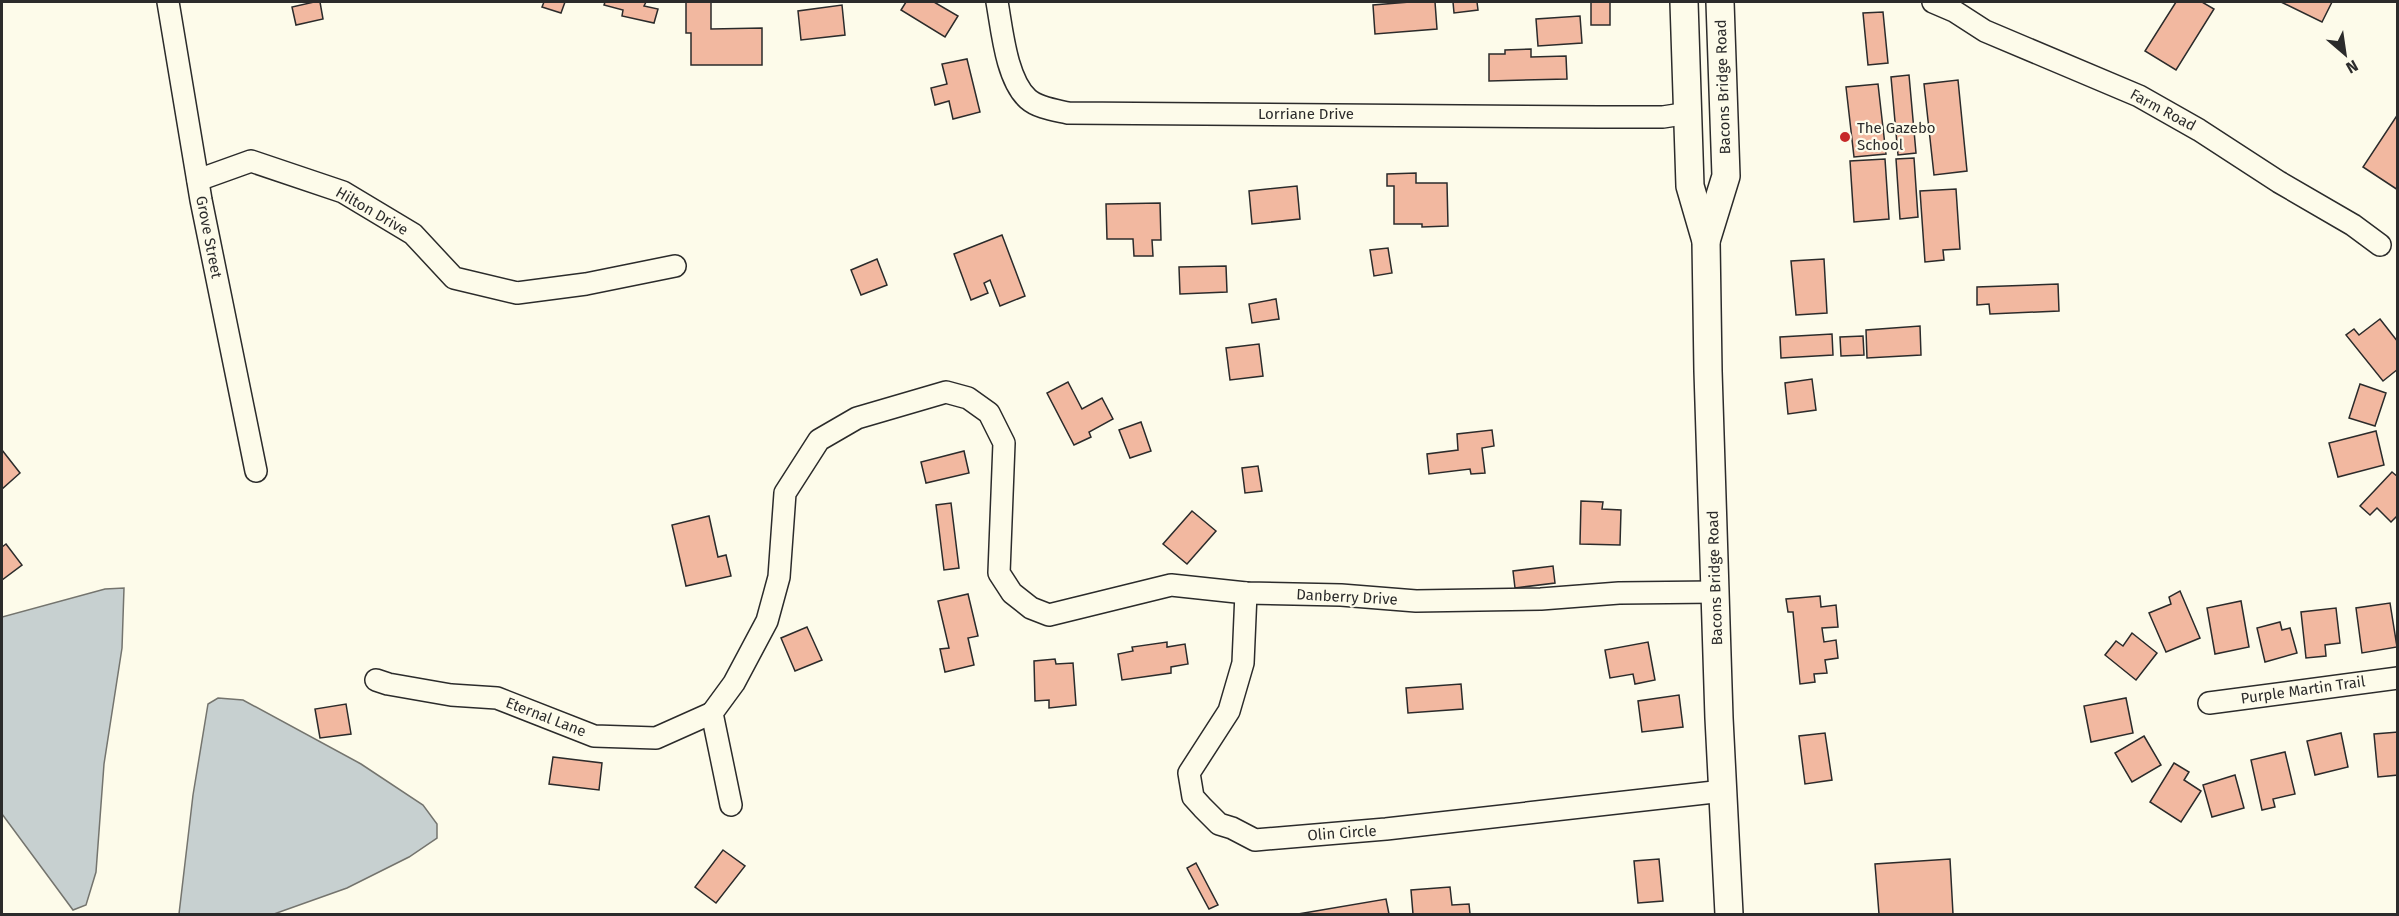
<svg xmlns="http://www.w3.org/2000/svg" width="2399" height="916" font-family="'Fira Sans',sans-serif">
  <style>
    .water { fill: #c7d0d0; stroke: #74746e; stroke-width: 1.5 }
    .building { fill: #f2b8a0; stroke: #2b2b2b; stroke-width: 1.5 }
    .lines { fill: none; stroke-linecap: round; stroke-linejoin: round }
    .minor-casing { stroke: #2b2b2b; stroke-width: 24 }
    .major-casing { stroke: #2b2b2b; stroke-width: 30 }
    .minor { stroke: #fdfbea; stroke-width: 21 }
    .major { stroke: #fdfbea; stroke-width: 27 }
    .poi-dot { fill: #c62828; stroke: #fdfbea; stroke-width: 2 }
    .labels { text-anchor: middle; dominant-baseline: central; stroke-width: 4.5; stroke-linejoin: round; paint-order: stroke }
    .street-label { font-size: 15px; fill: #2b2b2b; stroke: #fdfbea }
    .poi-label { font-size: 15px; fill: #2b2b2b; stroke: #fdfbea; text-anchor: start }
  </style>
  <rect width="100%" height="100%" fill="#fdfbea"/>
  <g class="water">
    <polygon points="124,588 122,648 104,764 96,872 86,905 73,910 2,814 2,617 105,589"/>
    <polygon points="218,698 243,700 361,764 423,805 437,824 437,838 409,857 347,888 274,914 179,914 193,795 208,704"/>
  </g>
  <g class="building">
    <polygon points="314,2 320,2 323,19 296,25 292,7"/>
    <polygon points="544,2 543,2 565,2 561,13 542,7"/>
    <polygon points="605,2 646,2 644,6 658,9 654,23 622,16 623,10 604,5"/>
    <polygon points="686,2 711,2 711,29 762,28 762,65 691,65 691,33 686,33"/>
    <polygon points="906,2 934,2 958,16 945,37 901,10"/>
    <polygon points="1410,2 1435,2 1437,29 1375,34 1373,5"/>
    <polygon points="1453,2 1477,2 1478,10 1454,13"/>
    <rect x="1591" y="2" width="19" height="23"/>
    <polygon points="2176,2 2202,2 2214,9 2176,70 2145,51"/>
    <polygon points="2281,2 2332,2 2322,22"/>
    <polygon points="842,5 845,35 801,40 798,11"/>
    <polygon points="1883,12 1888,63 1868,65 1863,13"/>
    <polygon points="1580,16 1582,43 1538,46 1536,19"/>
    <polygon points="1531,49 1531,57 1566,56 1567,79 1489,81 1489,54 1505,54 1505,50"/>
    <polygon points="967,59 980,112 953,119 949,101 935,105 931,88 947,84 942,64"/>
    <polygon points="1909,75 1916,153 1898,155 1891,77"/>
    <polygon points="1958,80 1967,171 1934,175 1924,84"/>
    <polygon points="1878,84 1886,154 1854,157 1846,87"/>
    <polygon points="2398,114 2398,190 2363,167"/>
    <polygon points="1914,158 1918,217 1900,219 1896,159"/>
    <polygon points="1885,159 1889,219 1854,222 1850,161"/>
    <polygon points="1416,173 1416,183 1447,183 1448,226 1422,227 1422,224 1394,224 1394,186 1387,186 1387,174"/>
    <polygon points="1297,186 1300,219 1252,224 1249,191"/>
    <polygon points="1956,189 1960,249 1943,250 1944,260 1925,262 1920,191"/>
    <polygon points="1160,203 1161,240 1152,240 1153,256 1134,256 1133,239 1107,239 1106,204"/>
    <polygon points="1002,235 1025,296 1000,306 990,280 984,283 988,293 971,300 954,254"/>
    <polygon points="1388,248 1392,273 1374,276 1370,250"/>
    <polygon points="877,259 887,285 861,295 851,270"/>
    <polygon points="1824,259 1827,313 1796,315 1791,261"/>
    <polygon points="1226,266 1227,292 1180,294 1179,267"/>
    <polygon points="2058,284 2059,311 1990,314 1989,304 1977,305 1977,287"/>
    <polygon points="1276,299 1279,319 1252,323 1249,304"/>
    <polygon points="2380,319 2398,342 2398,369 2383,381 2346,335 2354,329 2359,335"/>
    <polygon points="1920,326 1921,355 1867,358 1866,330"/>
    <polygon points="1832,334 1833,355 1781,358 1780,337"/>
    <polygon points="1863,336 1864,355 1841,356 1840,337"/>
    <polygon points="1259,344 1263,376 1230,380 1226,348"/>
    <polygon points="1812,379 1816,410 1788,414 1785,383"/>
    <polygon points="1068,382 1082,409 1102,398 1113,419 1089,432 1091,437 1074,445 1047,393"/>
    <polygon points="2360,384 2386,393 2375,426 2349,418"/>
    <polygon points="1141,422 1151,451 1130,458 1119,430"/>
    <polygon points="1492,430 1494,446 1482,448 1485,473 1471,474 1470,469 1429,474 1427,454 1458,450 1457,434"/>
    <polygon points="2376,431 2384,465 2338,477 2329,443"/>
    <polygon points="2,450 20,473 2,489"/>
    <polygon points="964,451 969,473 926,483 921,462"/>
    <polygon points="1258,466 1262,491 1245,493 1242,468"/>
    <polygon points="2392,472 2398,477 2398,515 2391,522 2377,508 2370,515 2360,506"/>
    <polygon points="1581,501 1603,502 1602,509 1621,510 1620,545 1580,544"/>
    <polygon points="951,503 959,568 944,570 936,505"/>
    <polygon points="1192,511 1216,531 1187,564 1163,544"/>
    <polygon points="709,516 718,557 726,555 731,576 686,586 672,525"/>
    <polygon points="6,544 22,565 2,580 2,547"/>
    <polygon points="1553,566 1555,583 1515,588 1513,571"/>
    <polygon points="2180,591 2200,638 2166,652 2149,613 2171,604 2169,597"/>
    <polygon points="968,594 978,636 968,638 974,665 945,672 940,649 949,648 938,601"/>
    <polygon points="1820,596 1821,607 1836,605 1838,627 1822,628 1824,642 1836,640 1838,658 1825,660 1827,673 1814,674 1815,682 1800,684 1793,612 1788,612 1786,599"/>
    <polygon points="2241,601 2249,647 2215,654 2207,608"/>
    <polygon points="2390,603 2397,647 2362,653 2356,608"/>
    <polygon points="2336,608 2340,643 2325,645 2326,656 2306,658 2301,612"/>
    <polygon points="2280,622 2282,630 2290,628 2297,653 2265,662 2257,628"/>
    <polygon points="807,627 822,660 795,671 781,638"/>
    <polygon points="2132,633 2157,653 2136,680 2105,655 2116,641 2123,646"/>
    <polygon points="1167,642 1167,647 1185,644 1188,664 1171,667 1171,673 1122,680 1118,654 1133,651 1132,647"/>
    <polygon points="1648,642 1655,680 1635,684 1633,674 1610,678 1605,650"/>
    <polygon points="1055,659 1056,664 1073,663 1076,705 1049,708 1049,700 1035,701 1034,661"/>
    <polygon points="1461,684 1463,709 1408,713 1406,688"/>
    <polygon points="1679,695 1683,727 1642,732 1638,701"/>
    <polygon points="2126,698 2133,733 2091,742 2084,706"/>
    <polygon points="346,704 351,734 320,738 315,709"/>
    <polygon points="2398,732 2398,775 2378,777 2374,734"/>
    <polygon points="1825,733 1832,780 1805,784 1799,736"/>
    <polygon points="2341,733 2348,767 2315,775 2307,741"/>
    <polygon points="2144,736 2161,765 2132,782 2115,753"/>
    <polygon points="2285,752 2295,794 2273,799 2275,807 2262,810 2251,760"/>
    <polygon points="553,757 602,763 599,790 549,784"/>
    <polygon points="2174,763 2189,772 2184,780 2201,791 2181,822 2150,802"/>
    <polygon points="2235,775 2244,808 2212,817 2203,785"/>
    <polygon points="723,850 745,866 716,903 695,887"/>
    <polygon points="1659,859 1663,901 1638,903 1634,861"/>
    <polygon points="1950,859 1953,914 1879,914 1875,864"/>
    <polygon points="1196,863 1218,905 1209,909 1187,868"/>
    <polygon points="1450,887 1452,905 1469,904 1470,914 1413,914 1411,890"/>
    <polygon points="1386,899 1389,914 1298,914"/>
  </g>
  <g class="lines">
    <g class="minor-casing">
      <g id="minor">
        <polyline points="168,2 201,200 256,471"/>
        <path d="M 997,2 C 1002,29 1006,79 1028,99 C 1038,108 1055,110 1068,113 L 1599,117 L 1663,117 L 1689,113"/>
        <polyline points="1933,2 1954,11 1985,31 2139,96 2199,130 2279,182 2353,225 2380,245"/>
        <polyline points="198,180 251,161 343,192 413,234 454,278 517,293 586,284 675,266"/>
        <polyline points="1246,593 1243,663 1229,711 1189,773 1193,797 1203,808 1219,824 1232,828 1255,840 1386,829 1723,791"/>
        <polyline points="376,680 388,684 451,695 497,698 594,736 656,738 712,713"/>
        <polyline points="2209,703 2398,678"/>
        <polyline points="731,805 712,713 734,683 767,621 779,577 785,493 819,440 857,418 946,392 968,398 989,413 1004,443 999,573 1012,593 1031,608 1049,615 1171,585 1246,593 1341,595 1416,601 1541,599 1619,593 1716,592"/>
      </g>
    </g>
    <g class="major-casing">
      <g id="major">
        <polyline points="1684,2 1690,186 1706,241 1708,371 1719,718 1729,914"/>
        <polyline points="1706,241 1726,176 1720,2"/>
      </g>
    </g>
    <use href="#minor" class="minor"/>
    <use href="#major" class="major"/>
  </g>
  <circle class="poi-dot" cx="1845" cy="137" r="6"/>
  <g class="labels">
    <g class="street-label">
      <text transform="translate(1723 87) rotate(-92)">Bacons Bridge Road</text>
      <text transform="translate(2163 110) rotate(28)">Farm Road</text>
      <text x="1306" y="114">Lorriane Drive</text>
      <text transform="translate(372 211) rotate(30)">Hilton Drive</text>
      <text transform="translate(209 237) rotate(79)">Grove Street</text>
      <text transform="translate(1715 578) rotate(-92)">Bacons Bridge Road</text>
      <text transform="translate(1347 597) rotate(3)">Danberry Drive</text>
      <text transform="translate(2303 690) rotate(-8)">Purple Martin Trail</text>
      <text transform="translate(546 717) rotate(21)">Eternal Lane</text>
      <text transform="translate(1342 833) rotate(-4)">Olin Circle</text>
    </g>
    <g class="poi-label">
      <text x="1857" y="128">The Gazebo<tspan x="1857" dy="17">School</tspan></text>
    </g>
  </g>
  <rect width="2399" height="916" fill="none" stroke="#2b2b2b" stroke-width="6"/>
  <g transform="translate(2345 54) rotate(151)" stroke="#fdfbea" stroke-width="4.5" paint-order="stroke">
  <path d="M0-4.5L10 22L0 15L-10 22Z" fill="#2b2b2b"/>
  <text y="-9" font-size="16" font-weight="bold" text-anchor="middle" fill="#2b2b2b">N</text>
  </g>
</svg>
